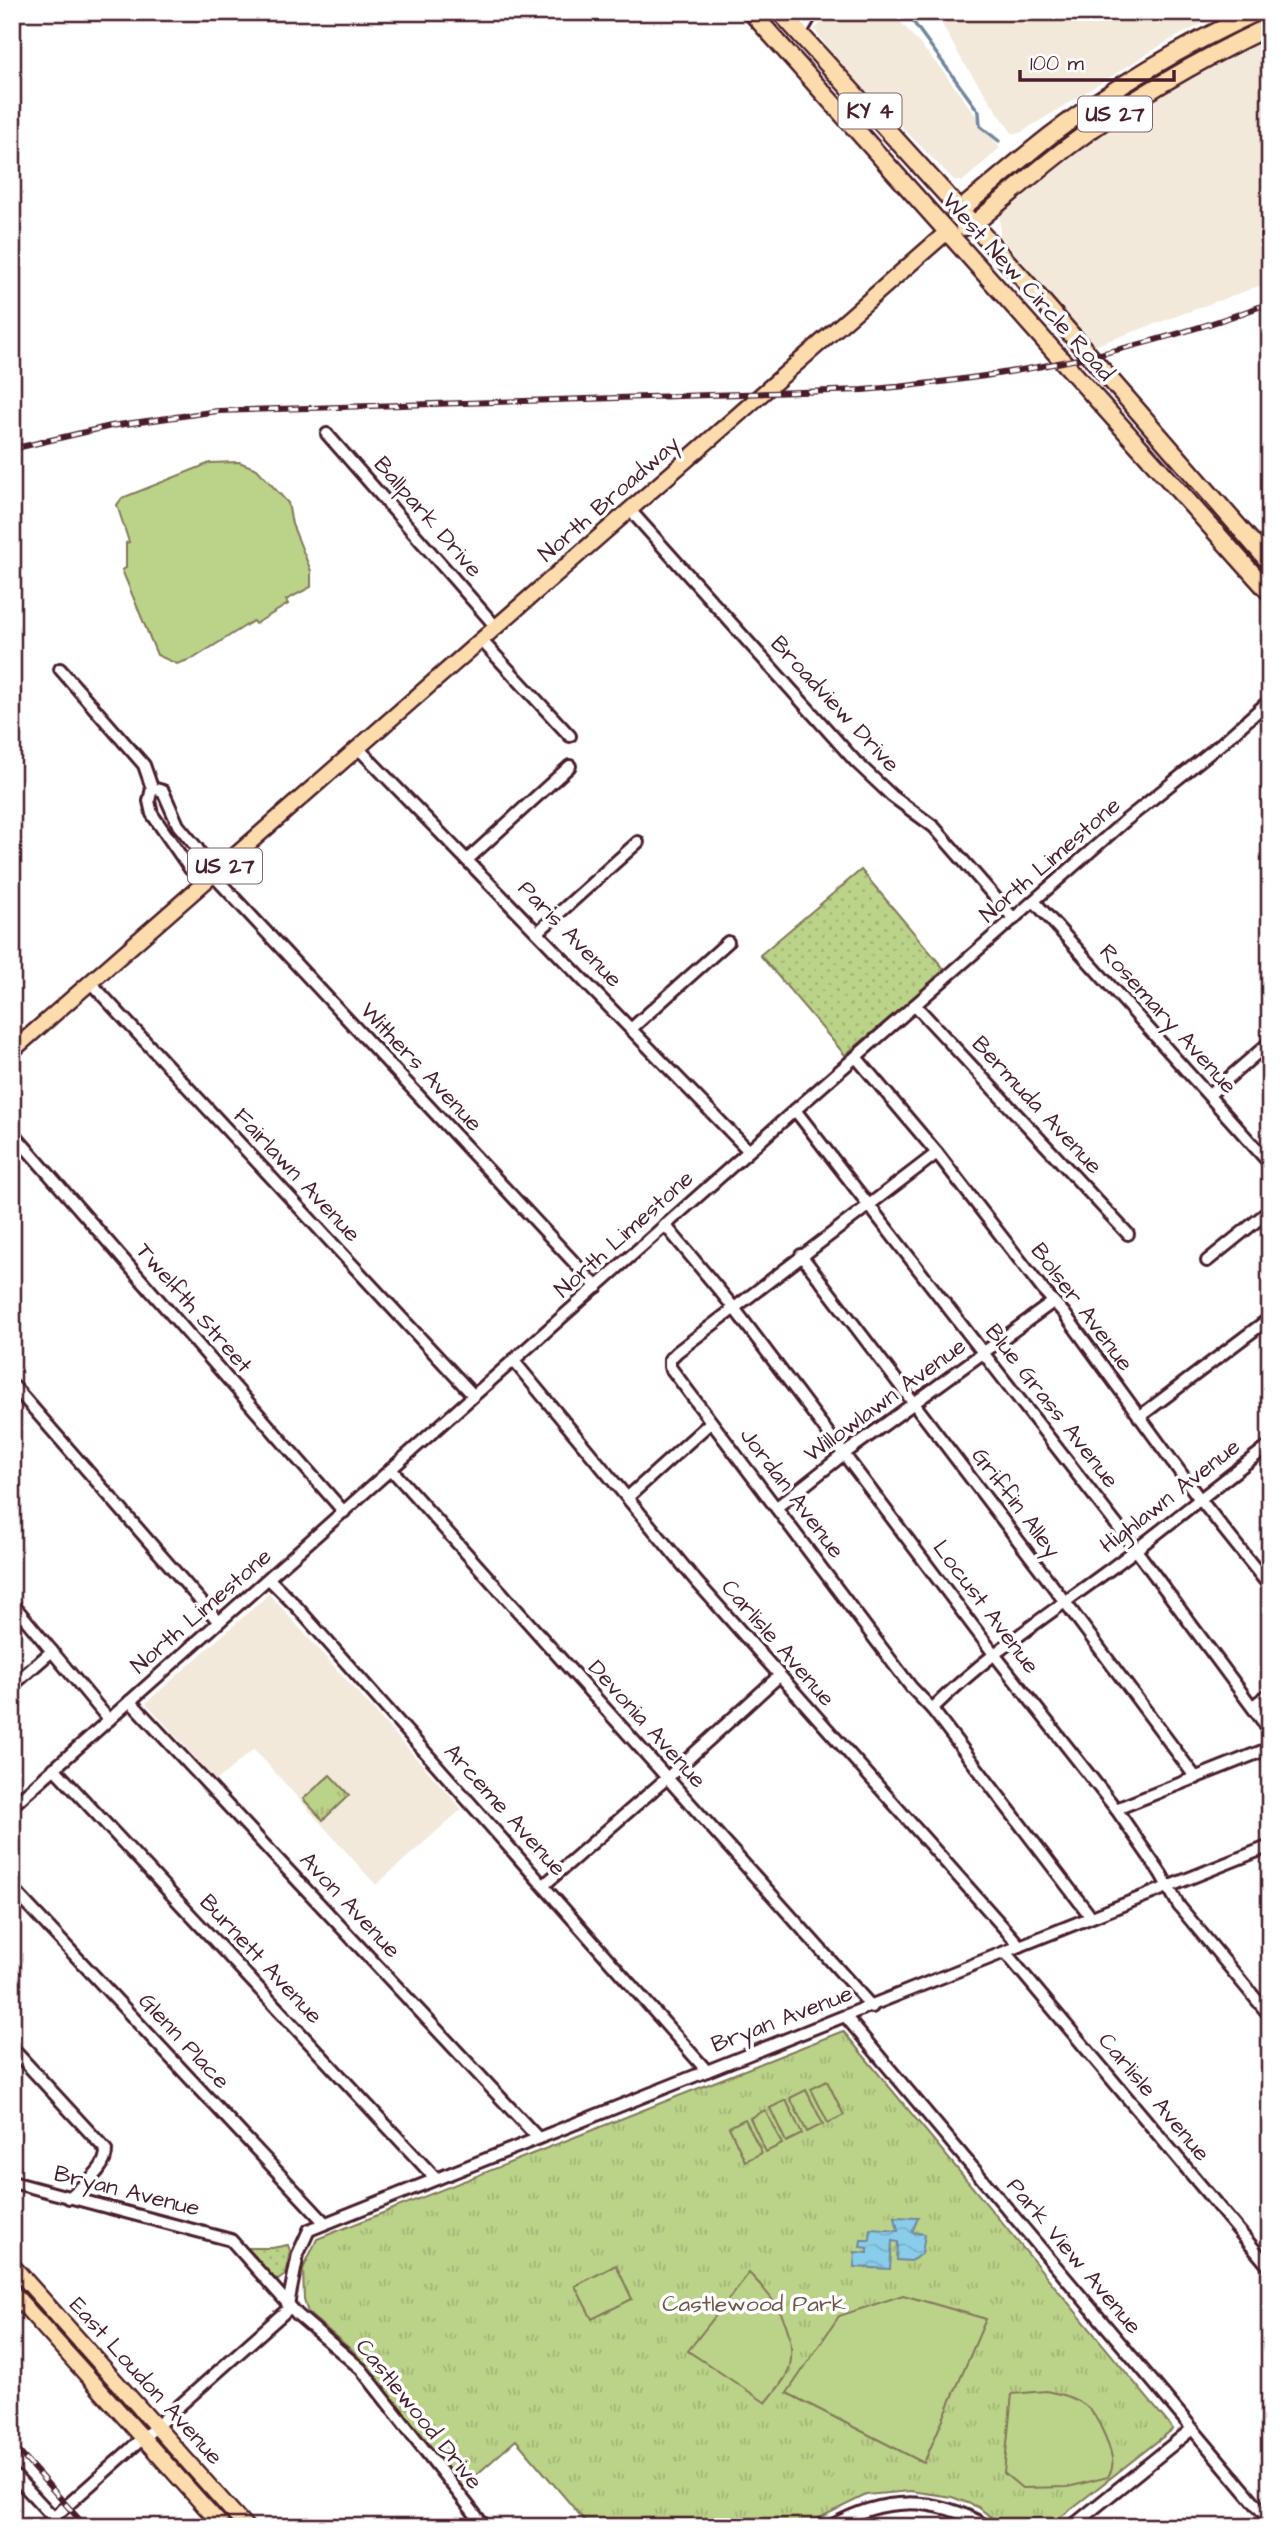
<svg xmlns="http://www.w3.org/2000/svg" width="1282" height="2539" font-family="'Architects Daughter',sans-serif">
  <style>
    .built { fill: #f2e9db }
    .grass { fill: url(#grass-dots); stroke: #82785a; stroke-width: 2 }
    .park { fill: url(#park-tufts); stroke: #82785a; stroke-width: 2 }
    .garden { fill: #bbd289; stroke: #82785a; stroke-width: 2 }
    .water { fill: url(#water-waves); stroke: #70879e; stroke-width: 2 }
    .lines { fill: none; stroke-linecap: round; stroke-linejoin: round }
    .stream { stroke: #70879e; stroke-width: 3.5 }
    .minor-casing { stroke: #4a1f2b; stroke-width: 16 }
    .major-casing { stroke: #4a1f2b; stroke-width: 19 }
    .highway-casing { stroke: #4a1f2b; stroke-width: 21 }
    .minor { stroke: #fff; stroke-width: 10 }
    .major { stroke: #fcdcac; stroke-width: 14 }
    .highway { stroke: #fcdcac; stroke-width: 16 }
    .rail-casing { stroke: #4a1f2b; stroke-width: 6 }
    .rail { stroke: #fff; stroke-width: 3.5; stroke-dasharray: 10; stroke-linecap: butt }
    .labels { text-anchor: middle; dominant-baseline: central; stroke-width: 7; stroke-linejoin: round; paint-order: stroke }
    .shield { fill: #fff; stroke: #80626b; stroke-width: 2 }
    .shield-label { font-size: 21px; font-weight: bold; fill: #4a1f2b }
    .street-label { font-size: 23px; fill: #4a1f2b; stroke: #fff }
    .park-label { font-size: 23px; fill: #6c5547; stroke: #fff }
  </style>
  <defs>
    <pattern id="grass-dots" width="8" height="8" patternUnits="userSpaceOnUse" patternTransform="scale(1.75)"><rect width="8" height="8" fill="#bbd289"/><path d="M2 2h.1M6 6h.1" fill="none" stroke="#a2b476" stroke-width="1.8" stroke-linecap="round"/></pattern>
    <pattern id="park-tufts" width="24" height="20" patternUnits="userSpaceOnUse" patternTransform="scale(1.75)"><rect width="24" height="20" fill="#bbd289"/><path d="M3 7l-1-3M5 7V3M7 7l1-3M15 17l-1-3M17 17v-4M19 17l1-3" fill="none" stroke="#a2b476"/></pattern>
    <pattern id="water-waves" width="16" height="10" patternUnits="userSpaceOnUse" patternTransform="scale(1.75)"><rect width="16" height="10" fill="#89cdea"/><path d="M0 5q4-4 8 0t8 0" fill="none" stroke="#78b0c9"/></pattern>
  </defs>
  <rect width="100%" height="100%" fill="#fff"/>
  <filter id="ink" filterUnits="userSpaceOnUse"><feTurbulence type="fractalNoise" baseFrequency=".0143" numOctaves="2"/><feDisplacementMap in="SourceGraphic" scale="14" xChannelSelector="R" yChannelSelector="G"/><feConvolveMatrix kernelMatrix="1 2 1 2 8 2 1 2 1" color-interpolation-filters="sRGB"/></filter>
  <g filter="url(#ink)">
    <g class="built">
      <polygon points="819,12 892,12 942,70 1000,148 962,182 954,180 841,66 814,29 826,20"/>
      <polygon points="935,12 1224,12 1165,43 1020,133 1012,133 962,60"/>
      <polygon points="1270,33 1270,282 1094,346 1000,236 1000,216 1011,200 1120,117 1165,89"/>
      <polygon points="269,1594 462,1809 376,1885 254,1749 216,1781 146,1703"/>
    </g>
    <g class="grass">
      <polygon points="861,870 946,971 845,1055 760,955"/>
      <polygon points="288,2245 290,2251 285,2275 278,2280 272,2277 248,2248 272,2248"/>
    </g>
    <g class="park">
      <polygon points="330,1775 349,1795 323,1820 303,1799"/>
      <polygon points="843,2031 1173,2429 1048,2527 1004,2527 978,2507 952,2497 911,2491 866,2495 819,2518 810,2527 590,2527 516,2440 459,2490 355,2353 308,2313 304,2300 303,2269 317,2239"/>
    </g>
    <g class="garden">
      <polygon points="239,462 257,469 288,503 292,524 311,571 311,587 286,600 288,604 255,624 253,621 194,658 177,664 157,655 122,570 126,568 126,543 129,542 117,505 122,498 210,463"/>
      <polygon points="827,2081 844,2115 828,2123 811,2089"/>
      <polygon points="806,2090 823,2124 807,2132 790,2098"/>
      <polygon points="786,2100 802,2134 786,2142 770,2108"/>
      <polygon points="765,2110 782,2144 766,2152 750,2118"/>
      <polygon points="745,2119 762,2153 745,2161 729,2127"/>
      <polygon points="616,2265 632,2299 592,2319 575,2286"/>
      <path d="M 749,2273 C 774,2298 797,2328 790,2366 C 788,2378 773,2393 766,2403 L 688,2351 Z"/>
      <polygon points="903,2295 986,2319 924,2463 787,2393 839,2316"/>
      <path d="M 1046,2391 C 1061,2394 1075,2397 1087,2407 C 1098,2416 1115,2454 1112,2467 C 1112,2471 1109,2474 1108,2477 L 1068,2487 L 1022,2488 L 1004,2473 L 1012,2394 Z"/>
    </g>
    <polygon class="water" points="895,2217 918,2218 912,2232 925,2234 922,2254 911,2261 897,2260 898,2242 892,2241 890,2269 854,2267 855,2252 868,2253 868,2248 860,2247 861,2240 870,2240 871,2229 898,2231"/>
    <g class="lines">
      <polyline class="stream" points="906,12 979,112 980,126 999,141"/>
      <g class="minor-casing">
        <g id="minor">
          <polyline points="800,34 813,12"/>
          <polyline points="327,434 497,628"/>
          <polyline points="630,510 855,761 892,796 934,827 1014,919"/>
          <polyline points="482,641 570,736"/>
          <polyline points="60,669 144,765 152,788 149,801 152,814 190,869 214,876"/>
          <polyline points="359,749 749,1151"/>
          <polyline points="152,788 163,791 178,825 197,848 214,876 597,1287"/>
          <polyline points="467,860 570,766"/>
          <polyline points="1034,901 1270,1164"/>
          <polyline points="538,932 638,842"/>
          <polyline points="91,983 473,1395"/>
          <polyline points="915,1005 1128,1234"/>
          <polyline points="632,1028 728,942"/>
          <polyline points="856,1057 937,1153 1043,1290 1064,1313 1199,1498 1270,1587"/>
          <polyline points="1209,1095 1270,1042"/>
          <polyline points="795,1110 1136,1550 1270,1731"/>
          <polyline points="12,1132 344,1512"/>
          <polyline points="937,1153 677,1352 670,1359 670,1367 911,1687 932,1709 1091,1917"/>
          <polyline points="665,1225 734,1308 994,1654 1116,1809 1161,1874 1179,1906 1270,2016"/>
          <polyline points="801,1255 1065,1602 1196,1778"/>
          <polyline points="1207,1261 1270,1210"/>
          <polyline points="513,1360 696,1581 1020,1946"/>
          <polyline points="12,1384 218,1621"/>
          <polyline points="1139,1417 1270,1318"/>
          <polyline points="391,1469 872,2007"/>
          <polyline points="628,1497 711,1422"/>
          <polyline points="777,1507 844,1454 1053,1302"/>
          <polyline points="269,1579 296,1606 707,2071"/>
          <polyline points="12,1603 109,1720"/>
          <polyline points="12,1686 52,1651"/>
          <polyline points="130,1701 538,2138"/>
          <polyline points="1253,1706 1270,1693"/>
          <path d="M 932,1709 C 985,1656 1048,1615 1109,1570 C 1163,1530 1215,1486 1270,1445"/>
          <polyline points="54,1768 436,2179"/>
          <polyline points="12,1806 795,1110 1126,820 1222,743 1270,700"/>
          <polyline points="1116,1809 1270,1748"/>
          <polyline points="544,1885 667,1778 779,1676"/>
          <polyline points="12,1888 325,2223"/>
          <polyline points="1005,1952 1270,2268"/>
          <polyline points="846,2017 1270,2521"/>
          <path d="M 12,2048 L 106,2150 C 107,2170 82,2185 69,2198"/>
          <polyline points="12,2182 231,2240 298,2315 361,2369 485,2527"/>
          <polyline points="12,2473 53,2517"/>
          <polyline points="43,2527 287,2310 298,2254 309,2230 1270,1846"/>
          <path d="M 829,2527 C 883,2496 934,2495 988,2527"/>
          <polyline points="1071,2527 1192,2429"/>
        </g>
      </g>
      <g class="major-casing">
        <g id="major">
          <polyline points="12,1051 948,231"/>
          <polyline points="12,2265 246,2527"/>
          <polyline points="12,2292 223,2527"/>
        </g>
      </g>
      <g class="highway-casing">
        <g id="highway">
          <polyline points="751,12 1270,593"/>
          <polyline points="780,12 1023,279 1270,563"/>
          <path d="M 957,216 L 960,210 C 991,185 1020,159 1051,135 C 1114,87 1185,45 1257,12"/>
          <path d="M 964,227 L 974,224 C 1005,198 1036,171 1069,146 C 1131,99 1199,60 1270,26"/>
        </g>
      </g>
      <use href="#minor" class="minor"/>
      <use href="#major" class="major"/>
      <use href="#highway" class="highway"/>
      <g class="rail-casing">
        <g id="rail">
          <path d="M 12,449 L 111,426 L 218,411 L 863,390 C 1001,379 1139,352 1270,303"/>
          <polyline points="12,2444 86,2527"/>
        </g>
      </g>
      <use href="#rail" class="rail"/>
    </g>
  </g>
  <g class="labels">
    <g class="shield">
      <rect x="838.5" y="93.5" width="63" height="35" rx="5"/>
      <rect x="1078" y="96.5" width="74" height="35" rx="5"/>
      <rect x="188" y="848.5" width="74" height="35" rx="5"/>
    </g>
    <g class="shield-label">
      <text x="870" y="111">KY 4</text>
      <text x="1115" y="114">US 27</text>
      <text x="225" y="866">US 27</text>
    </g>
    <g class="street-label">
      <text transform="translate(1028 287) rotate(48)">West New Circle Road</text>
      <text transform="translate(609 499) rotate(-41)">North Broadway</text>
      <text transform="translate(428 517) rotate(49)">Ballpark Drive</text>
      <text transform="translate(835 704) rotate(47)">Broadview Drive</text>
      <text transform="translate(1050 860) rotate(-41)">North Limestone</text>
      <text transform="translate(570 934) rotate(46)">Paris Avenue</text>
      <text transform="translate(1168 1019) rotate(48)">Rosemary Avenue</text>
      <text transform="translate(421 1067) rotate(47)">Withers Avenue</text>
      <text transform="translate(1037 1105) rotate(47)">Bermuda Avenue</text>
      <text transform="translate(297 1175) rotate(47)">Fairlawn Avenue</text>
      <text transform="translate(624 1234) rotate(-42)">North Limestone</text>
      <text transform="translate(1082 1307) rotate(53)">Bolser Avenue</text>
      <text transform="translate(194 1308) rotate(49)">Twelfth Street</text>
      <text transform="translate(885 1400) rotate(-36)">Willowlawn Avenue</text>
      <text transform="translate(1052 1406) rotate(52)">Blue Grass Avenue</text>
      <text transform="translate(792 1493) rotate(53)">Jordan Avenue</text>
      <text transform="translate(1170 1496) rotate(-38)">Highlawn Avenue</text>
      <text transform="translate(1016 1503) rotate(53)">Griffin Alley</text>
      <text transform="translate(986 1607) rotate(53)">Locust Avenue</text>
      <text transform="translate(201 1611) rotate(-41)">North Limestone</text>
      <text transform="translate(778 1643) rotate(49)">Carlisle Avenue</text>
      <text transform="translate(647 1724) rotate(48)">Devonia Avenue</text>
      <text transform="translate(505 1810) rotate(48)">Arceme Avenue</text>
      <text transform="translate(350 1905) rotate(47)">Avon Avenue</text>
      <text transform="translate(261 1959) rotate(47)">Burnett Avenue</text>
      <text transform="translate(782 2019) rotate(-21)">Bryan Avenue</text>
      <text transform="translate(184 2041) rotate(47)">Glenn Place</text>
      <text transform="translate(1154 2097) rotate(50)">Carlisle Avenue</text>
      <text transform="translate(127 2191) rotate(14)">Bryan Avenue</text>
      <text transform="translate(1074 2256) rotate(50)">Park View Avenue</text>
      <text transform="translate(146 2381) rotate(48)">East Loudon Avenue</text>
      <text transform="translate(419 2414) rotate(51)">Castlewood Drive</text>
    </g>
    <g class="park-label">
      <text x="754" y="2304">Castlewood Park</text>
    </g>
  </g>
  <rect width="1282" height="2539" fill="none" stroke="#fff" stroke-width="42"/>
  <rect x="21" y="21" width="1240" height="2497" fill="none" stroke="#4a1f2b" stroke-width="2.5" filter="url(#ink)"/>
  <path d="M1020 70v10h154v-10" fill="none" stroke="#4a1f2b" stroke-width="3.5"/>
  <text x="1030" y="70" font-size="21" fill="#4a1f2b" stroke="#ffffff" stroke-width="5" paint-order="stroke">100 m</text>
</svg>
